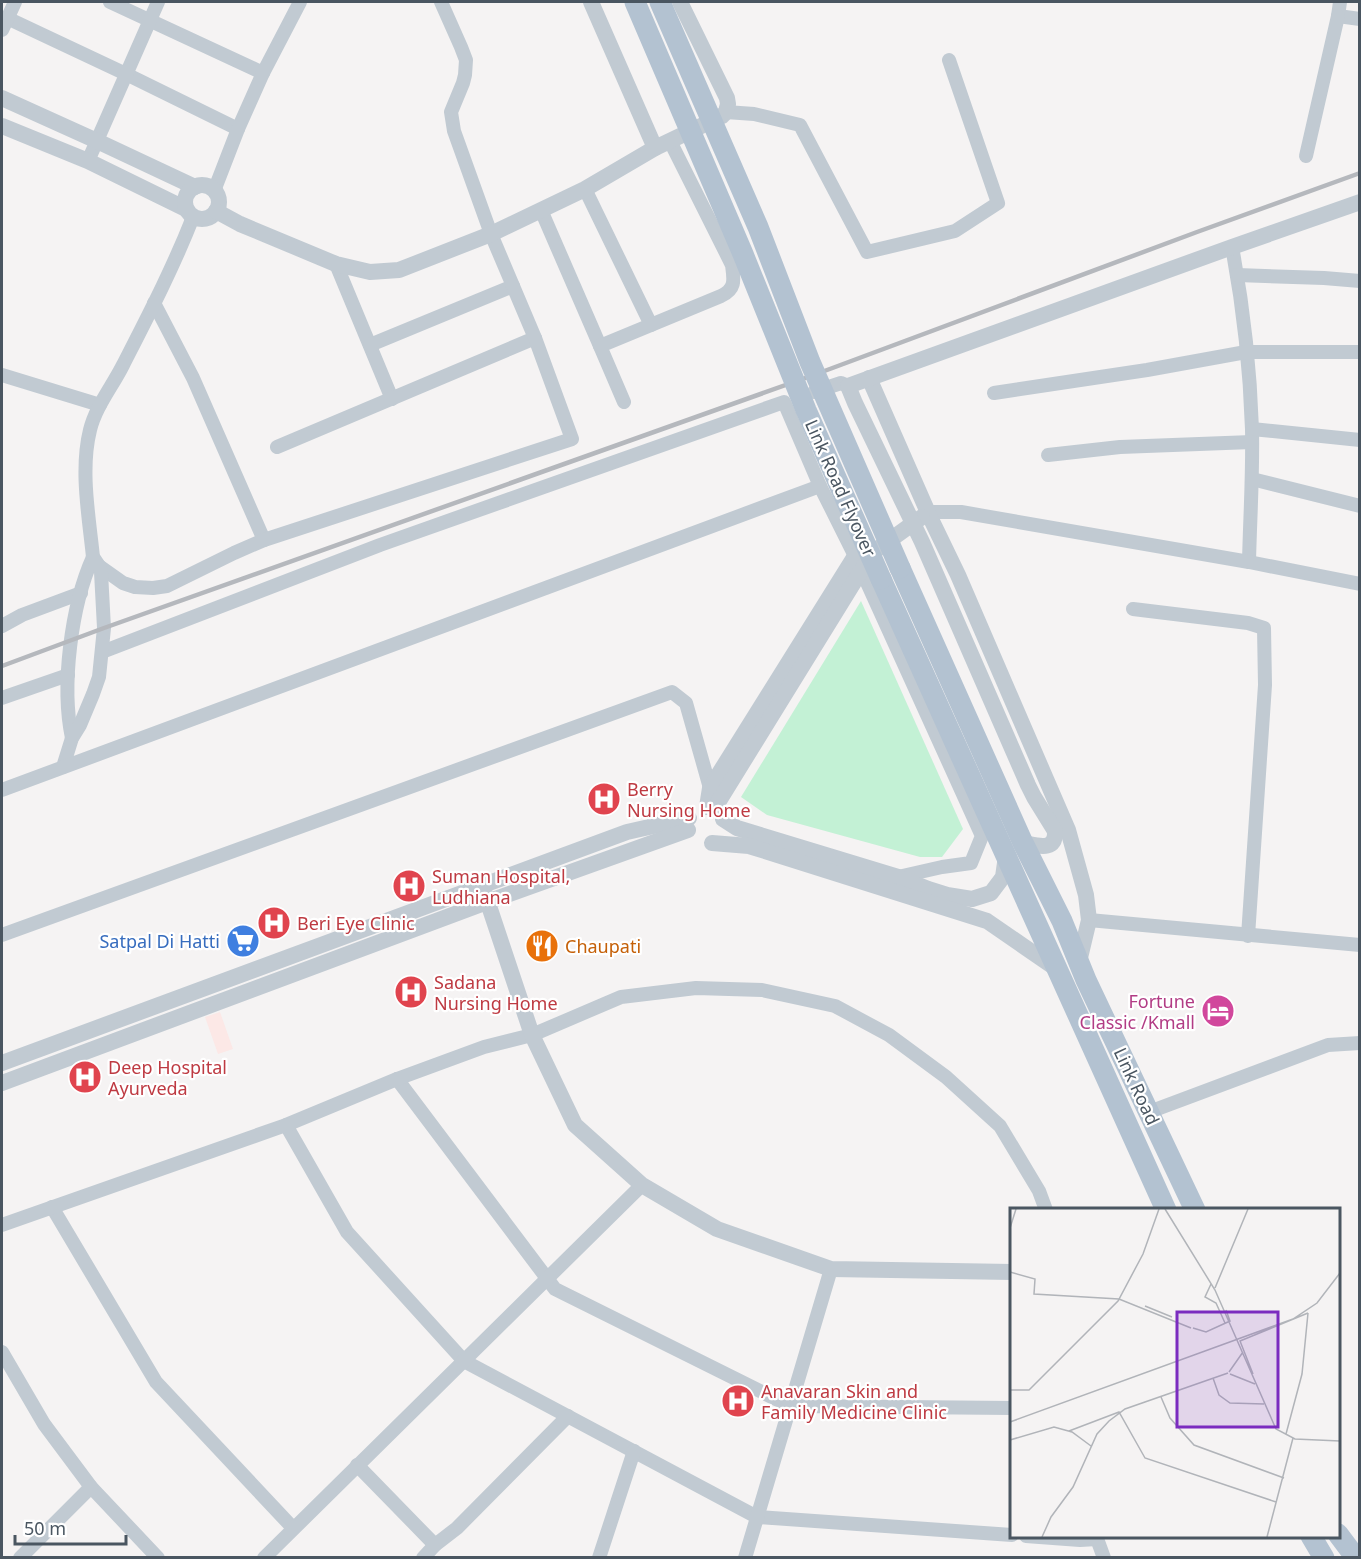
<svg xmlns="http://www.w3.org/2000/svg" width="1361" height="1559" font-family="'Noto Sans',sans-serif">
  <style>
    .medical { fill: #fce8e6 }
    .green { fill: #c3f1d5 }
    .lines { fill: none; stroke-linecap: round; stroke-linejoin: round }
    .minor { stroke: #c1cad2; stroke-width: 14 }
    .tertiary { stroke: #c1cad2; stroke-width: 16 }
    .primary { stroke: #b3c2d1; stroke-width: 21 }
    .rail { stroke: #b5b8bd; stroke-width: 4.5 }
    .primary-bridge { stroke: #b3c2d1; stroke-width: 21 }
    .labels { text-anchor: middle; dominant-baseline: central; stroke-width: 4.5; stroke-linejoin: round; paint-order: stroke }
    .street-label { font-size: 18px; fill: #4a5661; stroke: #fff }
    .health-label { font-size: 18px; fill: #be3a42; stroke: #fff; text-anchor: start }
    .shop-label { font-size: 18px; fill: #366cbe; stroke: #fff; text-anchor: end }
    .food-label { font-size: 18px; fill: #c56008; stroke: #fff; text-anchor: start }
    .hotel-label { font-size: 18px; fill: #b23c85; stroke: #fff; text-anchor: end }
    .inset-road { fill: none; stroke: #b1b4b9; stroke-width: 1.5 }
    .view { fill: #7b2cbf; fill-opacity: 0.15; stroke: #7b2cbf; stroke-width: 3 }
    .inset-edge { fill: none; stroke: #4a5661; stroke-width: 3 }
  </style>
  <rect width="100%" height="100%" fill="#f5f3f3"/>
  <polygon class="medical" points="220,1012 233,1049 218,1054 205,1017"/>
  <polygon class="green" points="861,601 963,829 942,857 920,857 767,815 741,797"/>
  <g class="lines">
    <g class="minor">
      <polyline points="110,2 263,73"/>
      <polyline points="1340,2 1338,16 1360,19"/>
      <polyline points="7,18 126,74 238,129"/>
      <polyline points="2,30 15,2"/>
      <polyline points="726,112 754,114 800,125 867,252 955,231 998,203 949,60"/>
      <polyline points="1306,156 1338,16"/>
      <polyline points="88,161 158,2"/>
      <polyline points="585,189 651,325"/>
      <polyline points="214,191 238,129 263,73 300,2"/>
      <polyline points="541,210 600,346"/>
      <path d="M 1232,247 C 1243,305 1250,369 1252,429 C 1253,473 1250,518 1249,562"/>
      <polyline points="336,264 392,399"/>
      <polyline points="1237,275 1324,278 1360,281"/>
      <polyline points="154,303 193,378 264,540"/>
      <polyline points="370,345 513,286"/>
      <polyline points="2,375 100,405"/>
      <polyline points="814,392 841,383 848,386"/>
      <polyline points="994,393 1147,370 1246,352 1360,352"/>
      <path d="M 624,402 L 600,346 L 721,296 C 736,289 734,280 732,265 L 670,141"/>
      <polyline points="1252,429 1360,440"/>
      <polyline points="277,447 535,338"/>
      <polyline points="1048,455 1120,447 1252,442"/>
      <polyline points="1252,479 1360,506"/>
      <polyline points="929,512 961,512 1249,562 1360,584"/>
      <polyline points="99,566 123,583 135,587 153,588 167,586 234,553 264,540 572,439 535,338 491,234 454,131 451,112 463,83 465,75 466,60 461,47 441,2"/>
      <polyline points="1133,609 1248,623 1264,628 1265,685 1248,936"/>
      <polyline points="2,626 22,615 81,593"/>
      <polyline points="102,652 380,545 784,402 820,486"/>
      <polyline points="2,698 68,675"/>
      <path d="M 72,738 C 61,686 71,606 93,557"/>
      <path d="M 63,767 L 72,738 L 80,725 L 93,694 L 99,677 L 104,628 L 101,572 L 99,566 L 93,557 C 89,517 80,470 90,430 C 96,406 112,387 123,365 C 148,316 173,268 193,217"/>
      <polyline points="2,790 820,486 855,556 982,836 971,863 942,867 898,877"/>
      <polyline points="1089,920 1360,945"/>
      <polyline points="2,935 672,692 686,703 710,788"/>
      <polyline points="397,1079 555,1289 790,1406 1012,1408"/>
      <polyline points="1149,1112 1328,1045 1360,1043"/>
      <polyline points="286,1125 347,1232 464,1361 757,1517 1012,1535"/>
      <polyline points="52,1207 156,1382 293,1528"/>
      <polyline points="2,1225 286,1125 397,1079 484,1047 532,1035 621,997 696,988 762,990 835,1006 889,1035 946,1077 1000,1126 1039,1191 1046,1210"/>
      <polyline points="2,1352 44,1424 91,1487 158,1558"/>
      <polyline points="357,1465 435,1545"/>
      <polyline points="1026,1536 1080,1540 1097,1539"/>
      <polyline points="1096,1536 1104,1558"/>
      <polyline points="20,1558 91,1487"/>
      <polyline points="264,1558 642,1185"/>
      <polyline points="423,1558 435,1545 457,1528 568,1416"/>
      <polyline points="599,1558 634,1451"/>
      <polyline points="745,1558 831,1269"/>
    </g>
    <g class="tertiary">
      <polyline points="591,2 655,148"/>
      <polyline points="2,98 97,141 195,187"/>
      <polyline points="2,126 88,161 186,209"/>
      <circle cx="202" cy="202" r="17"/>
      <polyline points="216,211 240,224 336,264 370,272 399,270 491,234 585,189 655,148 722,116 726,112 728,104 727,98 680,2"/>
      <polyline points="869,378 930,517 958,575 1068,830 1086,895 1089,920 1079,962"/>
      <polyline points="707,807 710,788 855,556 872,553"/>
      <polyline points="714,809 872,553 922,517"/>
      <polyline points="723,819 737,828 898,877 928,889 947,895 972,899 991,893 1003,877 1006,856"/>
      <polyline points="712,843 749,846 987,921 1058,970"/>
      <path d="M 1023,843 C 1036,845 1056,853 1055,831 L 1034,797 L 1028,785 L 922,542 L 855,403 L 848,386 L 1232,247 L 1360,202"/>
      <polyline points="482,885 532,1035 575,1125 642,1185 717,1229 831,1269 1012,1272"/>
      <polyline points="2,1063 627,832 689,818"/>
      <polyline points="2,1083 487,902 688,830"/>
    </g>
    <g class="primary">
      <polyline points="900,568 1023,843 1062,921 1086,980 1195,1210"/>
      <polyline points="881,579 1166,1210"/>
      <polyline points="1338,1534 1356,1558"/>
      <polyline points="1311,1536 1324,1558"/>
    </g>
    <polyline class="rail" points="2,666 104,628 811,376 1197,232 1360,173"/>
    <g class="primary-bridge">
      <polyline points="635,2 743,254 806,410 881,579"/>
      <polyline points="660,2 758,227 810,362 900,568"/>
    </g>
  </g>
  <defs>
    <g id="hospital-disc" transform="scale(1.725)"><circle r="9.5" fill="#e0444e" stroke="#fff"/><path d="M-5-5h3v3.5h4V-5h3V5h-3V1.5h-4V5h-3Z" fill="#fff"/></g>
    <g id="supermarket-disc" transform="scale(1.725)"><circle r="9.5" fill="#3f7fe0" stroke="#fff"/><path d="M-6-5.5h2.5l.6 2H6L4.5 2H-2.5L-4.4-4H-6ZM-1.5 3.2a1.3 1.3 0 1 0 .1 0ZM3 3.2a1.3 1.3 0 1 0 .1 0Z" fill="#fff"/></g>
    <g id="restaurant-disc" transform="scale(1.725)"><circle r="9.5" fill="#e8710a" stroke="#fff"/><path d="M-5-6h1v4h1v-4h1v4h1v-4h1v5L-1.5 .5V6h-2V.5L-5-1ZM5-6V6H3V1.5H1.5Q1.5-4 5-6Z" fill="#fff"/></g>
    <g id="hotel-disc" transform="scale(1.725)"><circle r="9.5" fill="#d1479c" stroke="#fff"/><path d="M-6-4.5h1.5V1H6V5H4.5V3h-9V5H-6ZM-4 0a1.8 1.8 0 1 1 3.6 0ZM.5 0V-2.5h3Q6-2.5 6 0Z" fill="#fff"/></g>
  </defs>
  <g fill-rule="evenodd">
    <use href="#hospital-disc" x="604" y="799"/>
    <use href="#hospital-disc" x="409" y="886"/>
    <use href="#hospital-disc" x="274" y="923"/>
    <use href="#supermarket-disc" x="243" y="941"/>
    <use href="#restaurant-disc" x="542" y="946"/>
    <use href="#hospital-disc" x="411" y="992"/>
    <use href="#hotel-disc" x="1218" y="1011"/>
    <use href="#hospital-disc" x="85" y="1077"/>
    <use href="#hospital-disc" x="738" y="1401"/>
  </g>
  <g class="labels">
    <g class="street-label">
      <text transform="translate(841 488) rotate(66)">Link Road Flyover</text>
      <text transform="translate(1137 1086) rotate(65)">Link Road</text>
    </g>
    <g class="health-label">
      <text x="627" y="789">Berry<tspan x="627" dy="21">Nursing Home</tspan></text>
      <text x="432" y="876">Suman Hospital,<tspan x="432" dy="21">Ludhiana</tspan></text>
      <text x="297" y="923">Beri Eye Clinic</text>
      <text x="434" y="982">Sadana<tspan x="434" dy="21">Nursing Home</tspan></text>
      <text x="108" y="1067">Deep Hospital<tspan x="108" dy="21">Ayurveda</tspan></text>
      <text x="761" y="1391">Anavaran Skin and<tspan x="761" dy="21">Family Medicine Clinic</tspan></text>
    </g>
    <g class="shop-label">
      <text x="220" y="941">Satpal Di Hatti</text>
    </g>
    <g class="food-label">
      <text x="565" y="946">Chaupati</text>
    </g>
    <g class="hotel-label">
      <text x="1195" y="1001">Fortune<tspan x="1195" dy="21">Classic /Kmall</tspan></text>
    </g>
  </g>
  <g transform="translate(1010 1208)">
    <rect width="330" height="330" fill="#f5f3f3"/>
    <path class="inset-road" d="M 155,1 L 205,82 L 266,221 L 285,231 L 330,233M 0,20 L 6,1M 0,64 L 25,71 L 24,86 L 109,91 L 181,120M 201,76 L 195,89 L 206,95 L 215,115M 205,80 L 238,1M 135,98 L 162,109M 183,120 L 196,124 L 220,113 L 216,102M 219,164 L 233,144M 220,166 L 245,176M 243,166 L 230,133 L 298,105M 203,170 L 209,187 L 220,195 L 254,196M 0,182 L 19,182 L 108,93 L 133,46 L 149,1M 151,189 L 160,210 L 184,237 L 274,270M 0,214 L 283,111 L 307,95 L 330,65M 59,223 L 109,204 L 135,250 L 266,294M 276,226 L 292,166 L 298,105M 0,232 L 44,219 L 62,224 L 81,238M 32,329 L 41,309 L 63,279 L 87,226 L 99,213 L 115,201 L 218,165M 257,329 L 283,230"/>
    <path class="view" d="M 167,104 L 268,104 L 268,219 L 167,219 Z"/>
    <rect width="330" height="330" class="inset-edge"/>
  </g>
  <rect width="1361" height="1559" fill="none" stroke="#4a5661" stroke-width="6"/>
  <path d="M15 1535v9h111v-9" fill="none" stroke="#4a5661" stroke-width="3"/>
  <text x="24" y="1535" font-size="18" fill="#4a5661" stroke="#ffffff" stroke-width="4.5" paint-order="stroke">50 m</text>
</svg>
